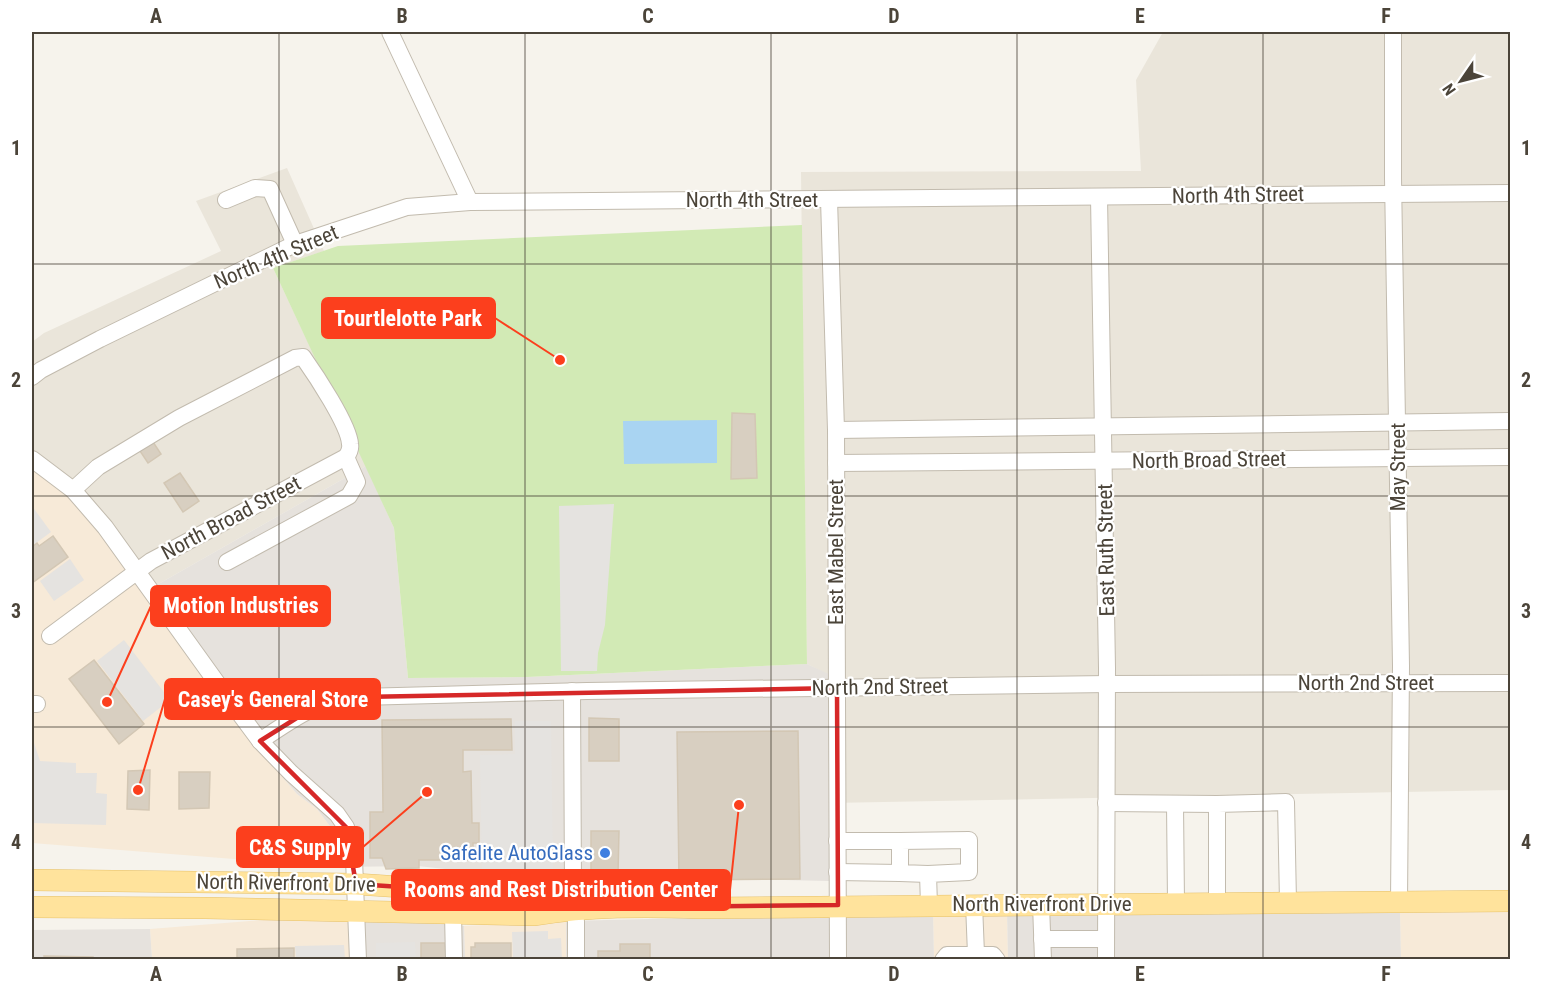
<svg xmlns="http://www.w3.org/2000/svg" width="1542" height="991" font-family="'Roboto Condensed',sans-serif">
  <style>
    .residential { fill: #eae5da }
    .commercial { fill: #f7ead8 }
    .industrial { fill: #e6e2dd }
    .green { fill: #d2eab5 }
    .parking { fill: #e5e3e0 }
    .water { fill: #a9d4f2 }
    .building { fill: #d8cfc1; stroke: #d3c7b4; stroke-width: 1.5 }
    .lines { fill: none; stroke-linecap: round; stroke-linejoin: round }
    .minor-casing { stroke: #c2bbae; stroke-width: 18 }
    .major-casing { stroke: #e6c16a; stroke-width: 22 }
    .minor { stroke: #fff; stroke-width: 16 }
    .major { stroke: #ffe39c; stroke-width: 21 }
    .marked { fill: none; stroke: #d62828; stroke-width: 4.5; stroke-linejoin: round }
    .grid { fill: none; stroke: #4b4439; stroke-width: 1.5; stroke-opacity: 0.55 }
    .shop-dot { fill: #3f7fe0; stroke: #fff; stroke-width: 2 }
    .labels { text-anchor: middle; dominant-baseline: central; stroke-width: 4.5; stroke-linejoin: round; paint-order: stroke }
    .street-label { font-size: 21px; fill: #4b4439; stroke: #fff }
    .shop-label { font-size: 21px; fill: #366cbe; stroke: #fff; text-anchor: end }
    .leader { fill: none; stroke: #fc3f1d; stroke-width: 2 }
    .callout-dot { fill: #fc3f1d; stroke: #fff; stroke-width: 2 }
    .callout { fill: #fc3f1d; stroke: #fc3f1d; stroke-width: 2 }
    .callout-label { font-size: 22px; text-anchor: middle; font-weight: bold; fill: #fff }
    .neatline { fill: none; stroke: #4b4439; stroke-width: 2 }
    .grid-label { font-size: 20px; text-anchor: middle; font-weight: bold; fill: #4b4439 }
  </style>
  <rect width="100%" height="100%" fill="#f6f3ec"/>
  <g class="residential">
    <polygon points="1163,32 1510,32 1510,790 830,803 833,677 807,664 801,172 1141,171 1136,80"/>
    <polygon points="287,168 324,251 273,268 366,466 148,590 71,498 32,470 32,342 44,333 221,251 196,201"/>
  </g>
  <g class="commercial">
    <polygon points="32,470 71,498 100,523 229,715 297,794 317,809 339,838 344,850 344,858 336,867 32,843"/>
    <polygon points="1007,911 1008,959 934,959 933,912"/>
    <polygon points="1510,911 1510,959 1401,959 1400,913"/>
    <polygon points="350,913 351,959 152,959 150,929"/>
    <polygon points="566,921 566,959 465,959 464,926"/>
  </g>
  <g class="industrial">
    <polygon points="366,466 394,528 408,678 527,677 807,664 833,676 829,881 481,873 418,866 336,867 344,858 344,850 339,838 317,809 297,794 229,715 148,590"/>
    <polygon points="1120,910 1400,913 1401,959 1008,959 1007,911"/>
    <polygon points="933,912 934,959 566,959 566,921"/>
    <polygon points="350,913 464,926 465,959 351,959"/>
    <polygon points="150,929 152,959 32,959 32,930"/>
  </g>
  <polygon class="green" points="802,225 807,664 527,677 408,678 394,528 273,268 338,246"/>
  <g class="parking">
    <polygon points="614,504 605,625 598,653 597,671 561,671 559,506"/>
    <polygon points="32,506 51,532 32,546"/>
    <polygon points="70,559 84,580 54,601 40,581"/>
    <polygon points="124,640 170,700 143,721 97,661"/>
    <polygon points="515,721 551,721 553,870 482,871 480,755 515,754"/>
    <polygon points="32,737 40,761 76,763 76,773 97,773 96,793 107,794 106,825 32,823"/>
    <polygon points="548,931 548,939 561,938 562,959 513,959 512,932"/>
    <polygon points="415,942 416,959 376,959 376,943"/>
    <polygon points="344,945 345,959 296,959 295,946"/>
  </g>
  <polygon class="water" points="717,420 717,463 624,464 623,421"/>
  <g class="building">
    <polygon points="732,413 755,414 757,478 731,479"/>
    <polygon points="153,442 161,454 148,463 140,451"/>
    <polygon points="180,473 199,501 183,512 164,483"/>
    <polygon points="53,536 68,557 32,583 32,547 37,543 39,546"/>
    <polygon points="94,660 144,724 119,744 69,679"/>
    <polygon points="589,718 619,719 619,761 589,761"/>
    <polygon points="511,719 512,750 463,750 463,772 471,771 472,823 479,823 479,843 473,843 473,860 419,860 419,868 386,869 382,858 370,858 370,812 383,812 382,720"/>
    <polygon points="798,731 800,879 679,880 677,732"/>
    <polygon points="150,770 149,810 127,809 128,771"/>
    <polygon points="179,772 210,772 209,808 179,809"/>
    <polygon points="591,831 619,831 618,875 591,875"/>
    <polygon points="421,943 445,943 446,960 421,960"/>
    <polygon points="475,943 511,943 511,960 471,960 471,947 475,947"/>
    <polygon points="620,944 650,944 650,960 598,960 598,951 620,951"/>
    <polygon points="294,948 294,960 237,960 237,949"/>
    <polygon points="44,956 93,957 93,959 113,960 44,960"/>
  </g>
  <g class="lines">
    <g class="minor-casing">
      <g id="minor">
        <polyline points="390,32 470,202"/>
        <polyline points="1393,32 1393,178 1401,666 1399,902"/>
        <polyline points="1099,197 1107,668 1106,960"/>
        <polyline points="829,199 836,430 838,960"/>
        <polyline points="226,200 255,188 270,189 295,244"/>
        <polyline points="32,377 41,370 100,339 295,244 407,207 470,202 1510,193"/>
        <polyline points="836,430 1510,421"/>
        <polyline points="32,459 73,490 105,527 217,683 260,741 291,773 337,814 346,827 354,859 358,960"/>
        <polyline points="836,463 1510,457"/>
        <polyline points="227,562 349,496 357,482 346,457"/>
        <path d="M 50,636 L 151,561 L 346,457 C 349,453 351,449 350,444 C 349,425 315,374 303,357 L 295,358 L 179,418 L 98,467 L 73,490"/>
        <polyline points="572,691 573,889 576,922 576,960"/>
        <polyline points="32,704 37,704"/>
        <path d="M 260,741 C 296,717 316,701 360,697 L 587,691 L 1108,684 L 1510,683"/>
        <polyline points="1106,803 1217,804"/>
        <polyline points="1175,804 1176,903"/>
        <polyline points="837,841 900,841"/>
        <polyline points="837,872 900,873"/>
        <polyline points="928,874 969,872 969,840 900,841 900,873 928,874 929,905"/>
        <polyline points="1217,903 1217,804 1286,802 1288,902"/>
        <polyline points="974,904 976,954"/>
        <polyline points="1041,904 1043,960"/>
        <polyline points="453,913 454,960"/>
        <polyline points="1042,939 1106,939"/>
        <polyline points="943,960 947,955 993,955 997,960"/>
      </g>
    </g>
    <g class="major-casing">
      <g id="major">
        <polyline points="32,880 356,884 538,896 571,907"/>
        <path d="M 32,907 L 205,908 L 535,915 C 590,906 644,906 700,908 L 1510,901"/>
      </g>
    </g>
    <use href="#minor" class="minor"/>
    <use href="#major" class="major"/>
  </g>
  <path class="marked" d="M 837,688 L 838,905 L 574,908 L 538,896 L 356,884 L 346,827 L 260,741 L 319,704 L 360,697 Z"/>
  <path class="grid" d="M 279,32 L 279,960M 525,32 L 525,960M 771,32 L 771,960M 1017,32 L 1017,960M 1263,32 L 1263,960M 32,264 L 1510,264M 32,496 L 1510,496M 32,727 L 1510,727"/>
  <circle class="shop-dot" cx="605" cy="853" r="6"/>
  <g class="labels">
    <g class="street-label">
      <text transform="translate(1238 195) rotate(-1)">North 4th Street</text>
      <text x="752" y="200">North 4th Street</text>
      <text transform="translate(276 257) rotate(-23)">North 4th Street</text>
      <text transform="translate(1209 460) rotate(-1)">North Broad Street</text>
      <text transform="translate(1398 467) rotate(-90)">May Street</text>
      <text transform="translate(231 518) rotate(-28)">North Broad Street</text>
      <text transform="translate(1106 550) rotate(-91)">East Ruth Street</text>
      <text transform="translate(836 552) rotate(-90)">East Mabel Street</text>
      <text x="1366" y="683">North 2nd Street</text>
      <text transform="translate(880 687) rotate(-1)">North 2nd Street</text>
      <text transform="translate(286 883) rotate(1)">North Riverfront Drive</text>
      <text x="1042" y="904">North Riverfront Drive</text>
    </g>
    <g class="shop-label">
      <text x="593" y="853">Safelite AutoGlass</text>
    </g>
  </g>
  <path class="leader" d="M560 360L495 318M107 702L151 606M138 790L165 699M427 792L363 847M739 805L730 890"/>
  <g class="callout-dot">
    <circle cx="560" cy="360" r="6"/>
    <circle cx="107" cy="702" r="6"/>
    <circle cx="138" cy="790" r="6"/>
    <circle cx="427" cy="792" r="6"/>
    <circle cx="739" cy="805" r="6"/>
  </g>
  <g class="callout">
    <rect x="322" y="298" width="173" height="40" rx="6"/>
    <rect x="151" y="586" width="179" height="40" rx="6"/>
    <rect x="165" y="679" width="215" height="40" rx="6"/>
    <rect x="237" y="827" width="126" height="40" rx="6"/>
    <rect x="392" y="870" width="338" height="40" rx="6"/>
  </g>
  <g class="callout-label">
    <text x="408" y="326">Tourtlelotte Park</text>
    <text x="241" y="613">Motion Industries</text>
    <text x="273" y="707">Casey's General Store</text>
    <text x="300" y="855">C&amp;S Supply</text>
    <text x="561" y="897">Rooms and Rest Distribution Center</text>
  </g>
  <rect width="1542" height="991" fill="none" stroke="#ffffff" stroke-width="66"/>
  <g transform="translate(1461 81) rotate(235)" stroke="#ffffff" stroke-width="4.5" paint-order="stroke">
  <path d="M0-4.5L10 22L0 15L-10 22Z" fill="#4b4439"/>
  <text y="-9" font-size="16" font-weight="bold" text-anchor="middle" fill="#4b4439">N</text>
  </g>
  <rect x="33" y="33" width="1476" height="925" class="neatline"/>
  <g class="grid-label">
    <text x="156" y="23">A</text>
    <text x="402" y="23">B</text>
    <text x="648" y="23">C</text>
    <text x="894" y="23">D</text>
    <text x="1140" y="23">E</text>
    <text x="1386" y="23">F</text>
    <text x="16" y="155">1</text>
    <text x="1526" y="155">1</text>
    <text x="16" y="387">2</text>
    <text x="1526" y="387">2</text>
    <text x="16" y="618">3</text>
    <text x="1526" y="618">3</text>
    <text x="16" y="849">4</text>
    <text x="1526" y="849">4</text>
    <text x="156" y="981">A</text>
    <text x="402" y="981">B</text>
    <text x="648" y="981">C</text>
    <text x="894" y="981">D</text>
    <text x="1140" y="981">E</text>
    <text x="1386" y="981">F</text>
  </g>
</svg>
